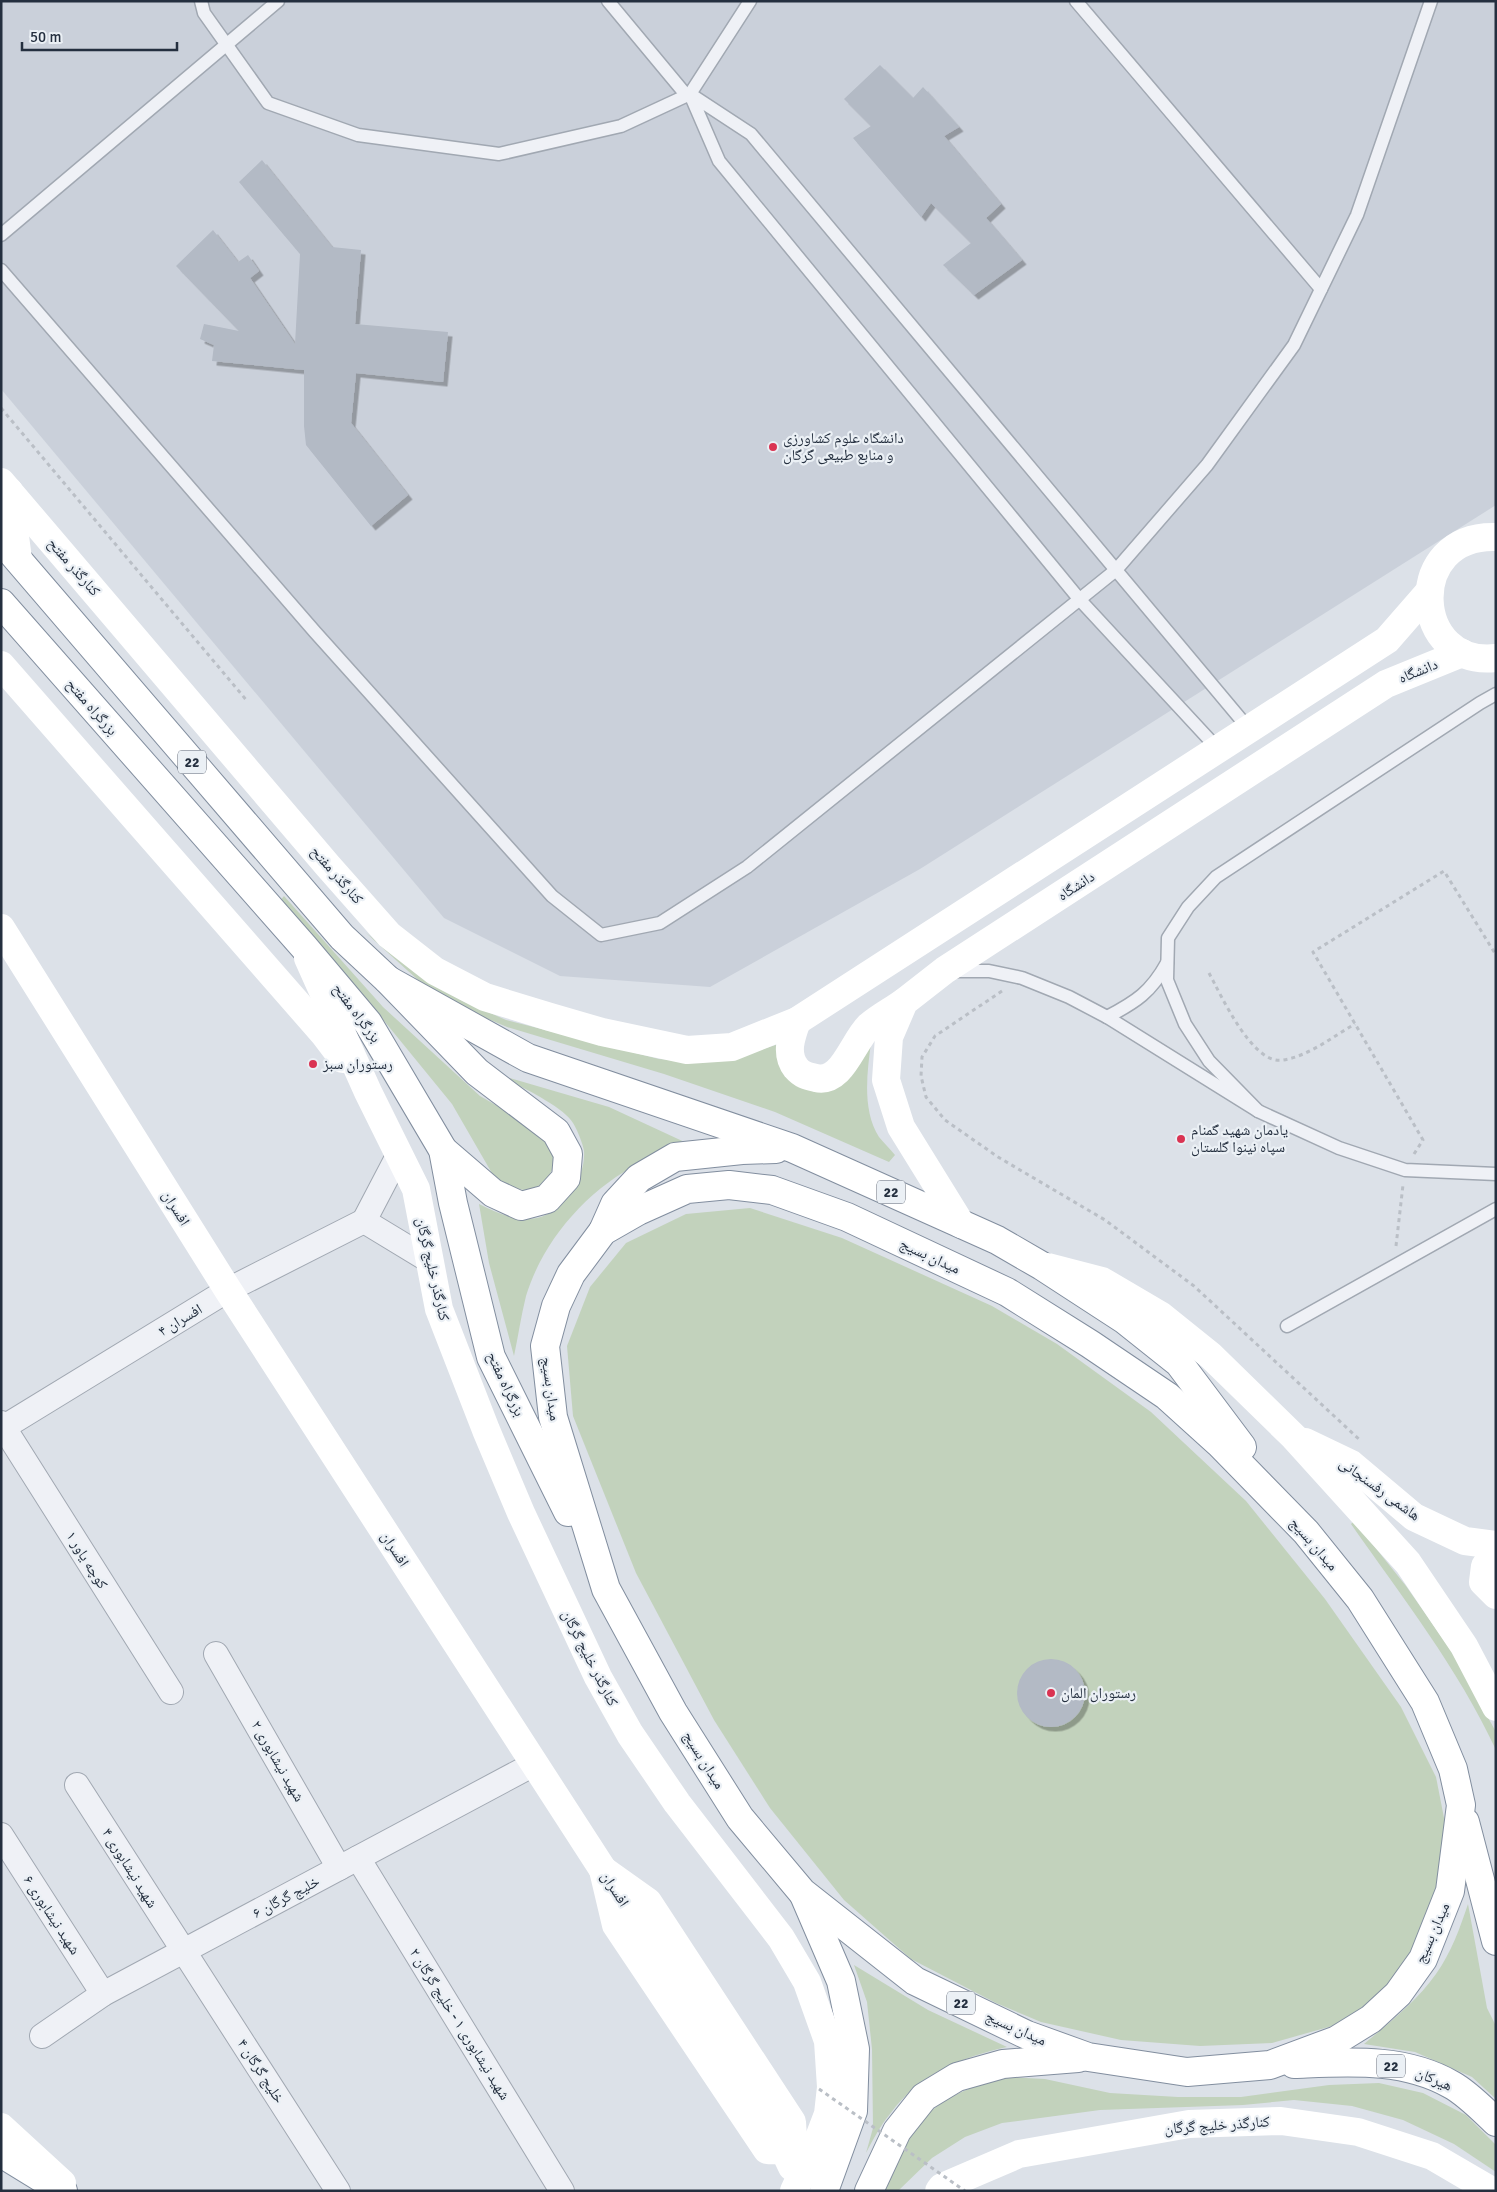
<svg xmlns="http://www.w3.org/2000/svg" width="1497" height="2192" font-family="Signika,'Noto Naskh Arabic',sans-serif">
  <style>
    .built { fill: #cad0da }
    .green { fill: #c2d2bc }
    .building { fill: #b3bac5; filter: url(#shadow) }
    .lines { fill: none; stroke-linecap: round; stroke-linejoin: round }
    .service-casing { stroke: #a1a8b2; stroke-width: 15 }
    .minor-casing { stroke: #a1a8b2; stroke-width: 26 }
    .trunk-casing { stroke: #828e9f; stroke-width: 30 }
    .path { stroke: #babfc6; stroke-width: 3; stroke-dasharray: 4 4; stroke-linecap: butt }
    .service { stroke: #eff1f6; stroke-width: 12 }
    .minor { stroke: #eff1f6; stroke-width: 24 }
    .secondary { stroke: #fff; stroke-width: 28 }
    .trunk { stroke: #fff; stroke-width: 28 }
    .path-bridge { stroke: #babfc6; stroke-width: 3; stroke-dasharray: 4 4; stroke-linecap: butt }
    .poi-dot { fill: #da3352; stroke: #ebf0f5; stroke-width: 2 }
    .labels { text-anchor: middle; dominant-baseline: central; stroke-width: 4.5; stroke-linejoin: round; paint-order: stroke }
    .shield { fill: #ebf0f5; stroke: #606976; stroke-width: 1 }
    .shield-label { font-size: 14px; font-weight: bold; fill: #242f3f }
    .poi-label { font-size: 15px; fill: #242f3f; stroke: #ebf0f5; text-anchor: start }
    .street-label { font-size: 15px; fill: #242f3f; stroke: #ebf0f5 }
  </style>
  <defs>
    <filter id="shadow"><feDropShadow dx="4.5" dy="4.5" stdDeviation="0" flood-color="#0004"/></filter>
  </defs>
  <rect width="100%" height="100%" fill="#dce1e8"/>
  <polygon class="built" points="1,1 1496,1 1496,505 920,869 710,987 560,976 444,918 1,389"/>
  <g class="green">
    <polygon points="284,896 383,1007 480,1096 532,1126 547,1139 555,1154 552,1170 545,1183 529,1190 510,1189 493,1175 452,1104 376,1011 279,902"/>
    <path d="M 365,932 L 421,976 L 461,1000 L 506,1020 L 659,1059 L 699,1062 L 741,1056 L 779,1044 L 803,1088 L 871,1043 C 867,1073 862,1110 879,1137 C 884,1143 890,1149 895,1155 L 889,1162 L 775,1112 L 664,1074 L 507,1027 L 460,1007 L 418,980 Z"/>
    <path d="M 496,1074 L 609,1107 L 691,1145 C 675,1151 656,1155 640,1163 C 588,1189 543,1240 526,1296 C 521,1316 518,1337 514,1356 L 489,1263 L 479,1204 C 498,1213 516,1222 537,1218 C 564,1213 586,1177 584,1151 C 583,1144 577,1129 573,1123 C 563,1106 515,1084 496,1074 Z"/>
    <polygon points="750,1208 842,1238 992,1306 1057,1344 1151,1412 1246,1501 1325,1599 1401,1707 1436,1777 1446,1828 1442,1878 1416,1949 1379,1997 1332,2026 1272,2043 1200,2046 1121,2040 1041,2022 996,2003 911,1959 844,1900 770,1808 714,1720 636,1573 573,1416 567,1346 590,1287 626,1243 686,1214"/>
    <path d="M 1354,1521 L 1406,1586 L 1452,1652 L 1496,1732 L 1496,1750 C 1458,1668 1402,1597 1351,1524 Z"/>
    <path d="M 1468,1904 L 1487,2008 L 1496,2026 L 1496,2099 L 1472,2077 L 1415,2052 L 1364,2044 C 1389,2023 1417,2001 1436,1974 C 1451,1953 1460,1928 1468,1904 Z"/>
    <path d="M 854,1965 L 928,2010 L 1007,2047 C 960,2058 920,2073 890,2114 C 880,2126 873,2140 866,2153 L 873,2128 L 872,2049 L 867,2002 Z"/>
    <path d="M 1008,2077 L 1045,2079 L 1110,2093 L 1178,2097 L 1241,2097 L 1329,2085 L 1379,2083 L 1423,2093 L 1466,2115 L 1496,2145 L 1496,2172 L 1454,2144 L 1403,2120 L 1352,2106 L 1294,2100 L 1243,2105 L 1100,2110 L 1002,2123 L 965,2137 L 932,2158 L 898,2191 L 883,2191 C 890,2175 904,2140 914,2128 C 939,2098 970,2086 1008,2077 Z"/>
  </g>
  <g class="building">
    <polygon points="880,65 913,98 923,87 959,127 944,136 1001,204 986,218 1022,260 974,295 943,265 971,243 931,203 921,217 853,138 871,126 844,99"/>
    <polygon points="262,160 332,247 361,250 355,324 448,332 443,382 356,373 351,423 408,495 371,526 306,445 304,426 304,370 212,361 214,345 200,339 204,324 239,331 176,266 213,230 238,262 248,255 259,271 250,278 295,344 300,254 239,182"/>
    <circle cx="1051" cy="1693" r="34"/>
  </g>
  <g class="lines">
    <g class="service-casing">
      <g id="service">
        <polyline points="201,1 204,13 268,103 358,135 499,154 621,126 690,94 750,1"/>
        <polyline points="608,1 687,96"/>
        <polyline points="1076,1 1321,289"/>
        <polyline points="1,235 278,1"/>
        <polyline points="1,270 315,632 552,896 601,935 660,923 747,867 1116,570 1207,465 1294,345 1357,215 1431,1"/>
        <polyline points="1218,749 1080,600 719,161 690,94 751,134 1249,729"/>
        <polyline points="954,971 989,971 1022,978 1069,997 1107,1017 1258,1111 1339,1148 1405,1170 1496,1174"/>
        <path d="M 1107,1017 C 1136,1002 1151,992 1167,963"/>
        <polyline points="1258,1111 1209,1061 1185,1024 1167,980 1168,938 1188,907 1216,877 1480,703 1496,694"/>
        <polyline points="1287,1326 1496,1209"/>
      </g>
    </g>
    <g class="minor-casing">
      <g id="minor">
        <polyline points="364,1221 430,1261"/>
        <polyline points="364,1221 399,1154"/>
        <polyline points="1,1423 171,1692"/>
        <polyline points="1,1429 228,1290 364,1221"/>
        <polyline points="216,1654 339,1868"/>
        <polyline points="77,1785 338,2191"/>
        <polyline points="1,1835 103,1994"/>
        <polyline points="358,1858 562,2191"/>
        <polyline points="42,2036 103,1994 534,1764"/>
      </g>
    </g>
    <g class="trunk-casing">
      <g id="trunk">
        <polyline points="1,540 342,937 388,980 477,1072 556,1132 568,1154 566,1178 547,1199 521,1206 493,1193 443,1150"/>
        <polyline points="1,603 304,947 368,1023 443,1150 453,1203 491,1357 568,1512"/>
        <polyline points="388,980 528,1058 792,1148 997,1240 1042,1266 1125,1320 1179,1363 1242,1447"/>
        <polygon points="729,1185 772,1190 847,1217 1007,1292 1090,1344 1167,1396 1219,1443 1306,1532 1360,1599 1425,1702 1453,1769 1461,1805 1450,1891 1423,1959 1398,1994 1371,2019 1337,2040 1270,2065 1187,2072 1088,2057 1027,2035 915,1981 802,1892 740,1818 673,1712 606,1589 553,1417 545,1346 556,1306 571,1274 603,1231 638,1211 687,1189"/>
        <polyline points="603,1231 615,1204 639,1178 675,1157 742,1150 776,1149"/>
        <polyline points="1465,1822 1496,1941"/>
        <polyline points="804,1895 841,1981 855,2049 853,2111 824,2191"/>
        <path d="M 1294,2064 C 1347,2062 1404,2057 1452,2085 C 1468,2094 1482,2109 1496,2122"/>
        <polyline points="1,2153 63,2191"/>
        <polyline points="869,2191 897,2131 924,2097 957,2077 1003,2064 1078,2058"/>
      </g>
    </g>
    <g class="path">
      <polyline points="1,408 248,702"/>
      <path d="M 1209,973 C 1221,995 1253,1066 1283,1060 C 1309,1056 1332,1037 1355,1024"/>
      <polyline points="1002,991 935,1036 922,1057 921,1076 926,1097 945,1120 998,1157 1105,1220 1194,1286 1361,1441"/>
      <polyline points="1414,1154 1423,1140 1313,952 1444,871 1496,955"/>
      <polyline points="1396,1246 1403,1185"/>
    </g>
    <use href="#service" class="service"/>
    <use href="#minor" class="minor"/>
    <g class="secondary">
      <polyline points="1,482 328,866 389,935 435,971 485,997 550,1017 602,1032 687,1050 732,1047 797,1021 1387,640 1428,593"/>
      <polyline points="9,491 18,559"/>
      <path d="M 1496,537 C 1403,534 1412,668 1496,658"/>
      <polyline points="1,665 324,1034 343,1059"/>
      <polyline points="1,928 228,1290 783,2148 792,2167"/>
      <polyline points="308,958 368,1092 416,1189 439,1309 486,1430 521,1513 598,1677 630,1734 677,1803 781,1938 807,1982 828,2041 831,2087 828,2114 820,2135 794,2191"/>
      <path d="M 797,1021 C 791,1037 785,1054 796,1068 C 802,1075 807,1076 816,1078 C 842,1084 852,1043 869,1026 C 879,1017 893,1010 904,1002"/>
      <polyline points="961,1224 901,1127 886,1080 889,1037 904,1002 945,970 1386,684 1462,653"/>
      <polyline points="1048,1267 1102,1281 1160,1315 1211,1356 1294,1437 1408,1563 1464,1646 1496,1707"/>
      <polyline points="1305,1442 1351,1464 1414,1517 1465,1541 1496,1545"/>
      <polyline points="1496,1553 1485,1566 1483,1582 1496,1595"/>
      <path d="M 603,1870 L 648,1902 L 792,2122 L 793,2138 C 784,2146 780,2152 767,2150 L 616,1925 Z"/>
      <polyline points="1,2127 62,2183"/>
      <polyline points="939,2191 942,2187 1019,2154 1189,2124 1281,2121 1358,2132 1432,2156 1492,2191"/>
    </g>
    <use href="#trunk" class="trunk"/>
    <polyline class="path-bridge" points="819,2089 965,2191"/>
  </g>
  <g class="poi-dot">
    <circle cx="773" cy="447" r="5"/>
    <circle cx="313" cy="1064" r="5"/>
    <circle cx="1181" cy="1139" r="5"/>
    <circle cx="1051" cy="1693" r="5"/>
  </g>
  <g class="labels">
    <g class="shield">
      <rect x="178" y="750.5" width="28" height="23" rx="4"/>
      <rect x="877" y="1180.5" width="28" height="23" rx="4"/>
      <rect x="947" y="1991.5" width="28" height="23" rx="4"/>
      <rect x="1377" y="2054.5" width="28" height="23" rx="4"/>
    </g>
    <g class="shield-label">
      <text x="192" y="762">22</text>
      <text x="891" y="1192">22</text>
      <text x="961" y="2003">22</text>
      <text x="1391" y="2066">22</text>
    </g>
    <g class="poi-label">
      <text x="783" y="438">دانشگاه علوم کشاورزی<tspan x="783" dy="17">و منابع طبیعی گرگان</tspan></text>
      <text x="323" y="1064">رستوران سبز</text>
      <text x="1191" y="1130">یادمان شهید گمنام<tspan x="1191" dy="17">سپاه نینوا گلستان</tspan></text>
      <text x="1061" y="1693">رستوران المان</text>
    </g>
    <g class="street-label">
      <text transform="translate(74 567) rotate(49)">کنارگذر مفتح</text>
      <text transform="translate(1418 671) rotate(-22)">دانشگاه</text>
      <text transform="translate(92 707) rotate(49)">بزرگراه مفتح</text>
      <text transform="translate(337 875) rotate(49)">کنارگذر مفتح</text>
      <text transform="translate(1076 886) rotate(-33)">دانشگاه</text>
      <text transform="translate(357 1013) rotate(53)">بزرگراه مفتح</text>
      <text transform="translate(176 1208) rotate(58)">افسران</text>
      <text transform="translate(930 1256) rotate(25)">میدان بسیج</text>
      <text transform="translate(433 1269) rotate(77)">کنارگذر خلیج گرگان</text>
      <text transform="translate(180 1320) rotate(-31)">افسران ۴</text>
      <text transform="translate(506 1384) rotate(65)">بزرگراه مفتح</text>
      <text transform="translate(551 1389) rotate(82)">میدان بسیج</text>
      <text transform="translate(1380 1489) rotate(36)">هاشمی رفسنجانی</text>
      <text transform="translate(1314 1544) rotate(49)">میدان بسیج</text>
      <text transform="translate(395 1549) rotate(57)">افسران</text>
      <text transform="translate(87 1560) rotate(58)">کوچه یاور ۱</text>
      <text transform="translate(590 1658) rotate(63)">کنارگذر خلیج گرگان</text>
      <text transform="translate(704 1760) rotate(58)">میدان بسیج</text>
      <text transform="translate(278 1761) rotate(60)">شهید نیشابوری ۲</text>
      <text transform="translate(130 1868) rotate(58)">شهید نیشابوری ۴</text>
      <text transform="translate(615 1889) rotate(57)">افسران</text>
      <text transform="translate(286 1897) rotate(-28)">خلیج گرگان ۶</text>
      <text transform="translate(52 1915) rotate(57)">شهید نیشابوری ۶</text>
      <text transform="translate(1432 1933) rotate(-66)">میدان بسیج</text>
      <text transform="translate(460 2024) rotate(58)">شهید نیشابوری ۱ - خلیج گرگان ۲</text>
      <text transform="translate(1016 2028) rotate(24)">میدان بسیج</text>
      <text transform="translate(261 2071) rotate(57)">خلیج گرگان ۴</text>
      <text transform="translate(1434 2079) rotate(23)">هیرکان</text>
      <text transform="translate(1217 2125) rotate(-4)">کنارگذر خلیج گرگان</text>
    </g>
  </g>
  <rect width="1497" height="2192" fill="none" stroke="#242f3f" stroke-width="5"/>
  <path d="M22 42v8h155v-8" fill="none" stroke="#242f3f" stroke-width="2.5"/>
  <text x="30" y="42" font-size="15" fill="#242f3f" stroke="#ebf0f5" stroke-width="4" paint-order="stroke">50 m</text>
</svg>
